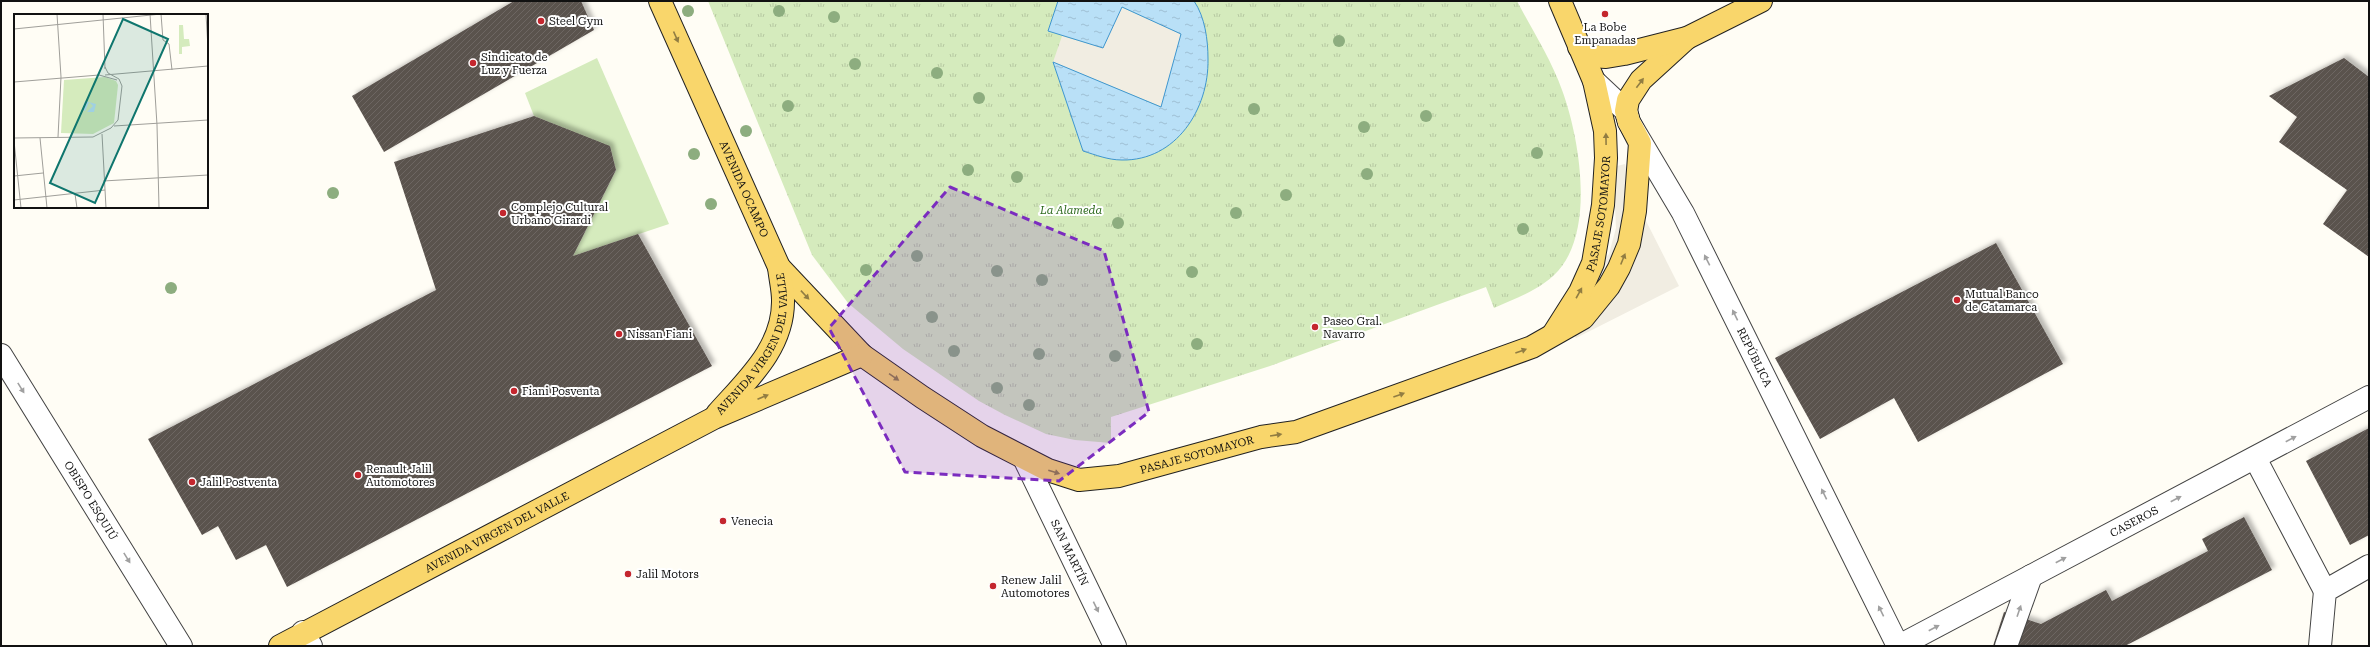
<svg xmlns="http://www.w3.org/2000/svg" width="2370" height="647" font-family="'Roboto Serif',serif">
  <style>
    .grass { fill: #d5ebbd }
    .park { fill: url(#park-tufts) }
    .plaza { fill: #f1ede2 }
    .water { fill: url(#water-ripples); stroke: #3f96cf }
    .building { fill: url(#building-hatch); filter: url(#shadow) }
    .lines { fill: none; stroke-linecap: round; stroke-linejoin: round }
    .minor-casing { stroke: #444; stroke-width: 24 }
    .major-casing { stroke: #222; stroke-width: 24 }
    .minor { stroke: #fff; stroke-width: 22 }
    .major { stroke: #f9d66b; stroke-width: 22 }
    .tree { fill: #8dad7f }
    .oneway { fill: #917d42 }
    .oneway2 { fill: #a0a0a0 }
    .marked { fill: #7b2cbf; fill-opacity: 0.2; stroke: #7b2cbf; stroke-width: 3; stroke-dasharray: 8 5; stroke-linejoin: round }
    .poi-dot { fill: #c4262e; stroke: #fff; stroke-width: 1.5 }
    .labels { text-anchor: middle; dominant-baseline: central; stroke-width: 4; stroke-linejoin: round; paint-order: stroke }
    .poi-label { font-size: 11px; fill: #111; stroke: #fff; text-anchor: start }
    .street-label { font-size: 11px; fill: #111; stroke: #fff }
    .park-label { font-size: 11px; font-style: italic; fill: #2f6b1f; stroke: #fff }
    .inset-road { fill: none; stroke: #a09f9a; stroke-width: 1 }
    .view { fill: #0f766e; fill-opacity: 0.15; stroke: #0f766e; stroke-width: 2 }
    .inset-edge { fill: none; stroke: #111; stroke-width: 2 }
  </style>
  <defs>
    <pattern id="park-tufts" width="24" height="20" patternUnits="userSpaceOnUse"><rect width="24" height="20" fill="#d5ebbd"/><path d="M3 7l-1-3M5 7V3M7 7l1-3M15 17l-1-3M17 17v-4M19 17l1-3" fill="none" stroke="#b6c8a1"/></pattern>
    <pattern id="water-ripples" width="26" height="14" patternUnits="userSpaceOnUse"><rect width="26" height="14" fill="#b9e0f7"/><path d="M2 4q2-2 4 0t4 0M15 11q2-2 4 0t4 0" fill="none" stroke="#9ebfd3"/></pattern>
    <pattern id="building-hatch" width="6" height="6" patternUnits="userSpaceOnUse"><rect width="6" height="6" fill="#5a524d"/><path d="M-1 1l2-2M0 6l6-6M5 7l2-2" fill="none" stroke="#6d6662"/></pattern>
    <filter id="shadow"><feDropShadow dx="3.5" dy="-3.5" stdDeviation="2" flood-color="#0004"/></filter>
  </defs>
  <rect width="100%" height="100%" fill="#fffdf5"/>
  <polygon class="grass" points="597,58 669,224 573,256 616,170 610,147 534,116 525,93"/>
  <path class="park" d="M 708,1 L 1517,1 C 1532,30 1551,59 1562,90 C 1579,136 1594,223 1562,266 C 1546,288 1518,297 1494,308 L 1486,287 L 1270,366 L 1111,417 L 1111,443 L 1075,440 L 1046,434 L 1005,415 L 979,401 L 903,349 L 848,303 L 812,255 Z"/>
  <g class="plaza">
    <polygon points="1121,7 1181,34 1162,107 1053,62 1062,36 1103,48"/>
    <polygon points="1625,164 1628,176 1627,201 1617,254 1599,271 1597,267 1609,254 1616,228 1613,167"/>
    <polygon points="1644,217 1679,286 1576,338 1571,332 1599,313 1625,281"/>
  </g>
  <path class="water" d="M 1058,1 L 1194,1 C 1205,17 1208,40 1208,59 C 1209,109 1176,161 1122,160 C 1108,160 1096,155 1083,151 L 1053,62 L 1161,107 L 1181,34 L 1122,7 L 1103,48 L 1048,31 Z"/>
  <g class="building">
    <polygon points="514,1 581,1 594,30 384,152 352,96"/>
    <polygon points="2344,58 2369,77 2369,257 2323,224 2347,190 2279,142 2297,117 2269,96"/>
    <polygon points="534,116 610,146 616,170 573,256 638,234 712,366 287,587 266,545 236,560 218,526 202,535 148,439 436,290 394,162"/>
    <polygon points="1996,243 2063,364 1918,442 1894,398 1820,439 1775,358"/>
    <polygon points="2369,428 2369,535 2350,545 2306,461"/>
    <polygon points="2244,517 2272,570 2125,646 1993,646 2004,612 2041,624 2106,590 2112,601 2208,551 2202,539"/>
  </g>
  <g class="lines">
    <g class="minor-casing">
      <g id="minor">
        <path id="s1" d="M 1594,81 L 1626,111 L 1629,122 L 1683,213 L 1898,646"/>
        <path id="s2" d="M 1,355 L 181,646"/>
        <path id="s3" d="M 1024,458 L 1115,646"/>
        <polyline points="2255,458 2325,591"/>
        <polyline points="303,632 311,646"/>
        <path id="s4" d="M 1899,646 L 2369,397"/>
        <polyline points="2006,646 2031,576"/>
        <polyline points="2320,646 2325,591 2369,566"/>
      </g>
    </g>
    <g class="major-casing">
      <g id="major">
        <path id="s5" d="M 660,1 L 779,267 L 862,355 L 922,397 L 982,436 L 1048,470 L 1079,480 L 1119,476 L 1261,437 L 1296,432 L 1532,347 L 1583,318 L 1609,286 L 1619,268 L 1629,244 L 1635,211 L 1640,143 L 1629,122 L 1626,111 L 1628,100 L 1641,80 L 1687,38"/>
        <polyline points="1579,47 1590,56 1606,57 1624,54 1687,38 1761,1"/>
        <path id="s6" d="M 1554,333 L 1580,292 L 1593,263 L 1603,205 L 1606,158 L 1605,131 L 1594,81 L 1560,1"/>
        <path id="s7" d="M 717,414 C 746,381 784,348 783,300 C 783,289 780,278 779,267"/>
        <path id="s8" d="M 280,646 L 714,418 L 862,355"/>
      </g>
    </g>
    <use href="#minor" class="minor"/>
    <use href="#major" class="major"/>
  </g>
  <g class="tree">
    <circle cx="688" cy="11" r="6"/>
    <circle cx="779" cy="11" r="6"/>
    <circle cx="834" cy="17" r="6"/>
    <circle cx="1339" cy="41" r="6"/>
    <circle cx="855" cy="64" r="6"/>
    <circle cx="937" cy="73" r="6"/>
    <circle cx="979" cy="98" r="6"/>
    <circle cx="788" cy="106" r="6"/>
    <circle cx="1254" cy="109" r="6"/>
    <circle cx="1426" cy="116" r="6"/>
    <circle cx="1364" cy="127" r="6"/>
    <circle cx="746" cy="131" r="6"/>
    <circle cx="1537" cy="153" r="6"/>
    <circle cx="694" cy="154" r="6"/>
    <circle cx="968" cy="170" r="6"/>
    <circle cx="1367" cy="174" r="6"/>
    <circle cx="1017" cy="177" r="6"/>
    <circle cx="333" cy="193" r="6"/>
    <circle cx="1286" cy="195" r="6"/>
    <circle cx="711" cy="204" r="6"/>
    <circle cx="1236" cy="213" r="6"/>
    <circle cx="1118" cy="223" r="6"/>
    <circle cx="1523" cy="229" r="6"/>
    <circle cx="917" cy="256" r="6"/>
    <circle cx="866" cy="270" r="6"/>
    <circle cx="997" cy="271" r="6"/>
    <circle cx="1192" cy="272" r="6"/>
    <circle cx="1042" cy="280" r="6"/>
    <circle cx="171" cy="288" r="6"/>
    <circle cx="932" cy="317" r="6"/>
    <circle cx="1197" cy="344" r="6"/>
    <circle cx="954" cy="351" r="6"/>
    <circle cx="1039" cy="354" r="6"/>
    <circle cx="1115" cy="356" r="6"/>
    <circle cx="997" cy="388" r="6"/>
    <circle cx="1029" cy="405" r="6"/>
  </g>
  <defs><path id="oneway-solid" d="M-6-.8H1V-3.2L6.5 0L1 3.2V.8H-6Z"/></defs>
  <g class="oneway">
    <use href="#oneway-solid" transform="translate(676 37) rotate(66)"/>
    <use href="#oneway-solid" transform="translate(1640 83) rotate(-53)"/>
    <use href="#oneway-solid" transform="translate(1606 139) rotate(-91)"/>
    <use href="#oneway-solid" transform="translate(1623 259) rotate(-68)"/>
    <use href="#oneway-solid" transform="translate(1579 293) rotate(-61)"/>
    <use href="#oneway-solid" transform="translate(805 295) rotate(47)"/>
    <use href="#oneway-solid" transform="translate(1521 351) rotate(-20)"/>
    <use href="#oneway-solid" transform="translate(894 377) rotate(35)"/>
    <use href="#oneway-solid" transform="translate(1399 395) rotate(-20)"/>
    <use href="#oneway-solid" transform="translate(763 397) rotate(-23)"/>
    <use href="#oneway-solid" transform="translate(1276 435) rotate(-9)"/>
    <use href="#oneway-solid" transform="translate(1054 472) rotate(18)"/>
  </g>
  <g class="oneway2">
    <use href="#oneway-solid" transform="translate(1707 260) rotate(-117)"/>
    <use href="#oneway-solid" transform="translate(1735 315) rotate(-116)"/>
    <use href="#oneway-solid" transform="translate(21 388) rotate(58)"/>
    <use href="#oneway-solid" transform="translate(2291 439) rotate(-28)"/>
    <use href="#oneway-solid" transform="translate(1824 494) rotate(-116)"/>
    <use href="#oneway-solid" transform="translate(2176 499) rotate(-28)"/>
    <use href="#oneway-solid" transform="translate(127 558) rotate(58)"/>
    <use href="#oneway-solid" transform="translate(2061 560) rotate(-28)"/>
    <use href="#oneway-solid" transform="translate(1096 607) rotate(64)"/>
    <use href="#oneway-solid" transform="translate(1881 611) rotate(-116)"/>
    <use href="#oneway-solid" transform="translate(2019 611) rotate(-71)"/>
    <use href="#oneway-solid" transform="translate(1934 628) rotate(-28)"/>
  </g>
  <path class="marked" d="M 950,187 L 1104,251 L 1149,412 L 1059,481 L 905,472 L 829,328 Z"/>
  <g class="poi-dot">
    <circle cx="1605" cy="14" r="4"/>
    <circle cx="541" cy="21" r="4"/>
    <circle cx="473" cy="63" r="4"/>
    <circle cx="503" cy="213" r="4"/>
    <circle cx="1957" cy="300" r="4"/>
    <circle cx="1315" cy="327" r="4"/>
    <circle cx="619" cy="334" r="4"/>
    <circle cx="514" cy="391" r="4"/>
    <circle cx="358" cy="475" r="4"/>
    <circle cx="192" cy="482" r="4"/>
    <circle cx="723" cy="521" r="4"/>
    <circle cx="628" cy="574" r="4"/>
    <circle cx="993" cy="586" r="4"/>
  </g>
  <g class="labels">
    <g class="poi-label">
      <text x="549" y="21">Steel Gym</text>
      <text x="1605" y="27" text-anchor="middle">La Bobe<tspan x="1605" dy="13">Empanadas</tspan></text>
      <text x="481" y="57">Sindicato de<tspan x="481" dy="13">Luz y Fuerza</tspan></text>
      <text x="511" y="207">Complejo Cultural<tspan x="511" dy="13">Urbano Girardi</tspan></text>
      <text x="1965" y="294">Mutual Banco<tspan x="1965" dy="13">de Catamarca</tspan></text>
      <text x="1323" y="321">Paseo Gral.<tspan x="1323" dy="13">Navarro</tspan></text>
      <text x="627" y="334">Nissan Fiani</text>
      <text x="522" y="391">Fiani Posventa</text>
      <text x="366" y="469">Renault Jalil<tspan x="366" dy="13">Automotores</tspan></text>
      <text x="200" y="482">Jalil Postventa</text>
      <text x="731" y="521">Venecia</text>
      <text x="636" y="574">Jalil Motors</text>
      <text x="1001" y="580">Renew Jalil<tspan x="1001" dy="13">Automotores</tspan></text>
    </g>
    <g class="street-label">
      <text stroke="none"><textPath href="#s5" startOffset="206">AVENIDA OCAMPO</textPath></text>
      <text stroke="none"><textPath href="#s6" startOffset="130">PASAJE SOTOMAYOR</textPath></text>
      <text stroke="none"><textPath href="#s7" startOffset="82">AVENIDA VIRGEN DEL VALLE</textPath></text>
      <text stroke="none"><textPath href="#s1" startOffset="322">REPÚBLICA</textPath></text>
      <text stroke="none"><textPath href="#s5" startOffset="785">PASAJE SOTOMAYOR</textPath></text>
      <text stroke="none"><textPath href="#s2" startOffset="171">OBISPO ESQUIÚ</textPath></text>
      <text stroke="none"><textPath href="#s4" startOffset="266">CASEROS</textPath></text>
      <text stroke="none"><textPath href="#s8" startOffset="245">AVENIDA VIRGEN DEL VALLE</textPath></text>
      <text stroke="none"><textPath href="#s3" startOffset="105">SAN MARTÍN</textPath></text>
    </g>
    <g class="park-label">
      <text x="1071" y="210">La Alameda</text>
    </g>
  </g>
  <g transform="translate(14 14)">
    <rect width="194" height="194" fill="#fffdf5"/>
    <path d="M 91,63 L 102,67 L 104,71 L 100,109 L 79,120 L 47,119 L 50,66 Z" fill="#d5ebbd"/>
    <path d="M 165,11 L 169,11 L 170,25 L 175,25 L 176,32 L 168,33 L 168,40 L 165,40 Z" fill="#d5ebbd"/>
    <path d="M 71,87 L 82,90 L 80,98 L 73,98 L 79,92 L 75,88 L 71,97 L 68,95 Z" fill="#b9e0f7"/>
    <path class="inset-road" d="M 43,0 L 47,63 L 44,123M 89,0 L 91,55M 136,0 L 143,111 L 145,194M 147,0 L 149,26 L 155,30 L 158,56M 192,0 L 194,34M 0,15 L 147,0M 91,61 L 194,52M 0,68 L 85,61 L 103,66M 100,112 L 194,106M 88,120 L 92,194M 0,124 L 79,123 L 97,114 L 104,106 L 108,72 L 105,65 L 94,59 L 91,53M 26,124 L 33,194M 0,127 L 7,194M 0,162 L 29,159M 89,167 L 194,161M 61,180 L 63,194M 0,186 L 91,176"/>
    <path class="view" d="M 109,5 L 154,25 L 81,189 L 36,169 Z"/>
    <rect width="194" height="194" class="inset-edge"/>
  </g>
  <rect width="2370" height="647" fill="none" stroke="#111111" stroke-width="4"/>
</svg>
